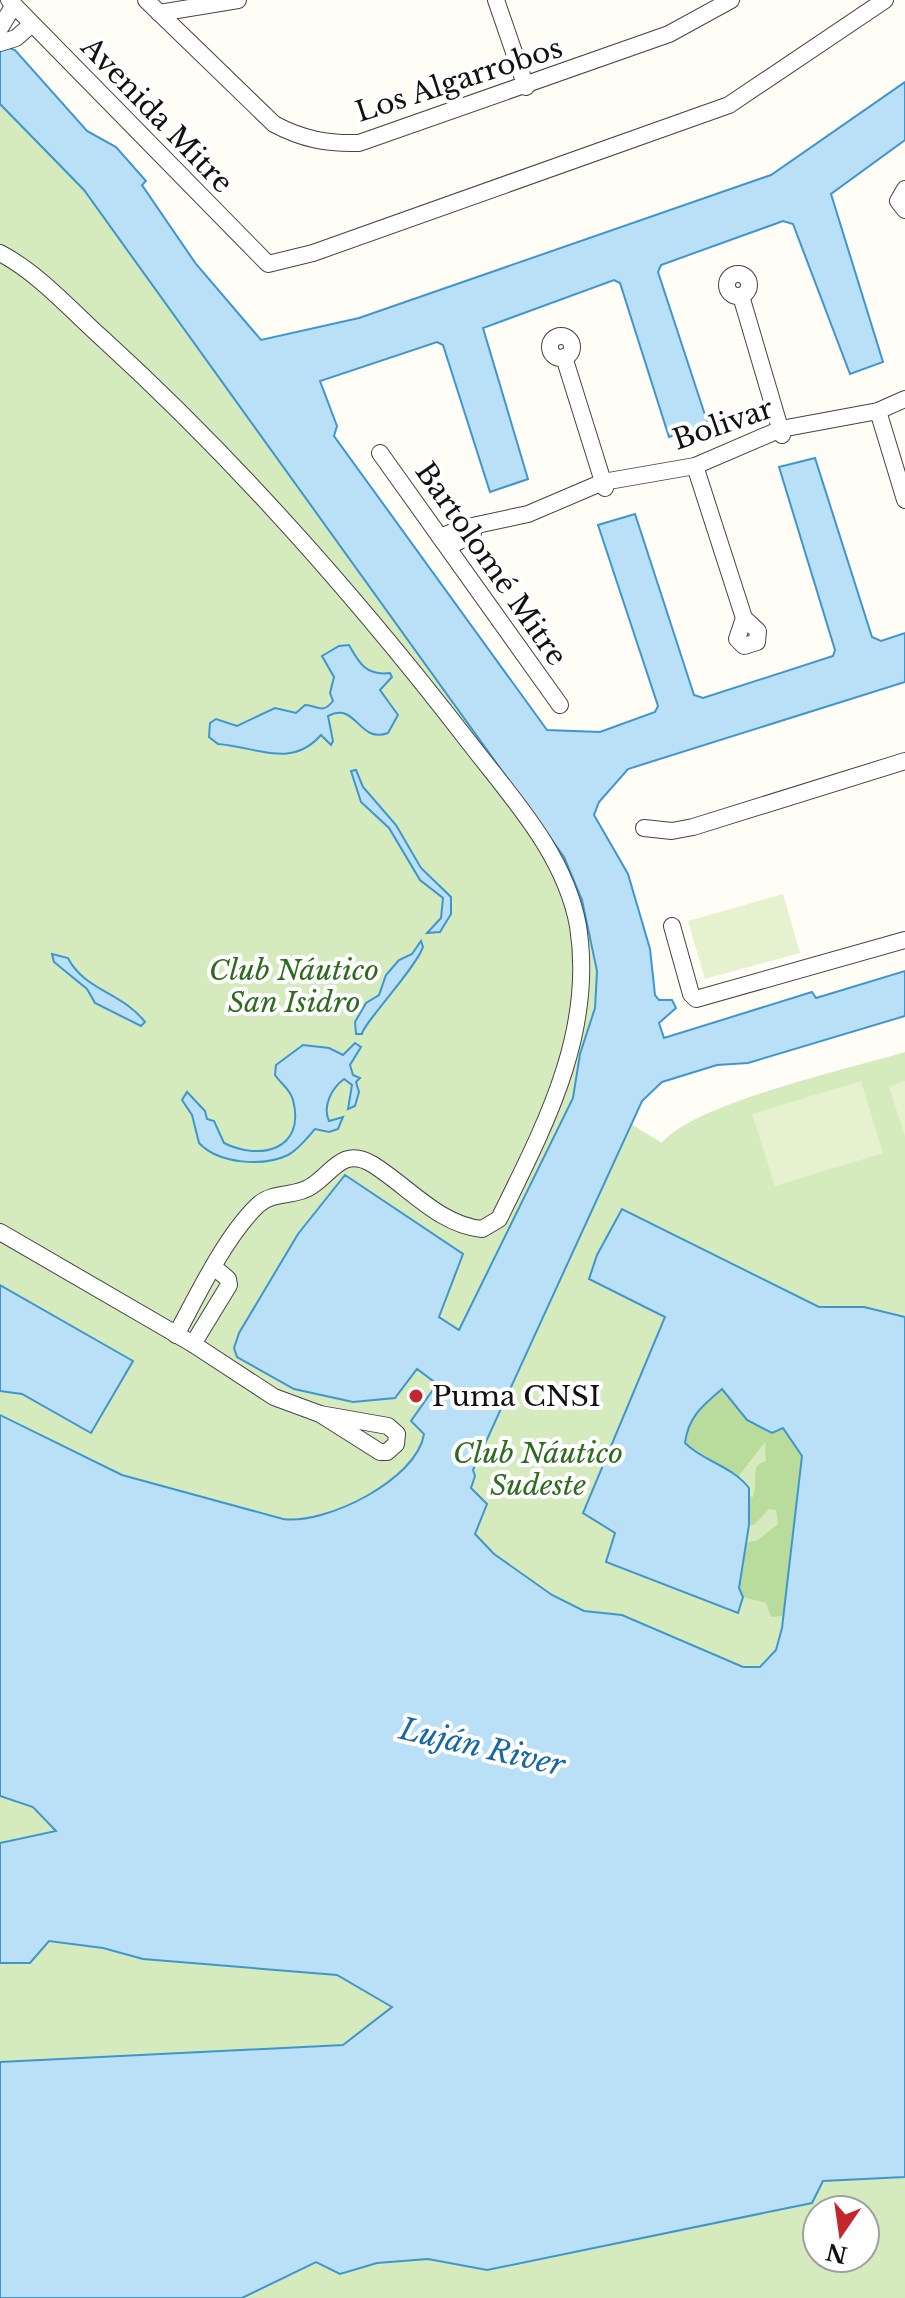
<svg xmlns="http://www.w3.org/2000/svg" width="905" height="2298" font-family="'Libre Baskerville',serif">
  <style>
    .green { fill: #d5ebbd; fill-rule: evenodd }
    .forest { fill: #b9dc9c }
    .pitch { fill: #e6f2cf }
    .water { fill: #b9e0f7; stroke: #3f96cf; stroke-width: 2 }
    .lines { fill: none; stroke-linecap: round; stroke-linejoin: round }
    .minor-casing { stroke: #444; stroke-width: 18 }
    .minor { stroke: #fff; stroke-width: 16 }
    .poi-dot { fill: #c4262e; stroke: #fff; stroke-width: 3 }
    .labels { text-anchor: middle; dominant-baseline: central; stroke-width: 8; stroke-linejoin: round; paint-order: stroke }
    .street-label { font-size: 28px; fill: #111; stroke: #fff }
    .park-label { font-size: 28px; font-style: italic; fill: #2f6b1f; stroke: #fff }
    .poi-label { font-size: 28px; fill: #111; stroke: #fff; text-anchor: start }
    .water-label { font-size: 30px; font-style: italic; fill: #1768a6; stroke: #fff }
  </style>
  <rect width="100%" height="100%" fill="#fffdf5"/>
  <g class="green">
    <path d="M 0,104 L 84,190 L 564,857 L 582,900 L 597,971 L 595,1008 L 580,1054 L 573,1098 L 459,1330 L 437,1384 L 411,1421 L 424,1434 C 417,1480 325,1526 283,1519 L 122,1475 L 0,1415 Z"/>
    <path d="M 905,1052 L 905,1317 L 864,1307 L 819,1307 L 622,1209 L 589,1279 L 665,1317 L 583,1513 L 615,1533 L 743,1571 L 749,1488 L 714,1460 L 701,1406 L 802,1456 L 782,1628 L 776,1650 L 760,1667 L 743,1668 L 622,1615 L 584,1611 L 552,1595 L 494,1554 L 474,1533 L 471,1488 L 475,1476 L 473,1470 L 631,1124 L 662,1143 C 692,1104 852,1068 905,1052 Z"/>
    <polygon points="0,1796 33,1807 57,1831 0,1843"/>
    <polygon points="49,1941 103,1948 143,1959 337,1975 393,2007 343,2045 0,2062 0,1963 30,1963"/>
    <path d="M 905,2177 L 905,2298 L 242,2298 L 316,2262 L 340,2274 L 377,2263 L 428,2259 L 487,2270 L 612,2243 L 823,2181 ZM 817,2210 L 865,2210 L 865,2258 L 817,2258 Z"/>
  </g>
  <path class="forest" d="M 722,1388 L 747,1420 L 783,1428 L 802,1456 L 783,1616 L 771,1617 L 766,1603 L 743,1597 L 739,1588 L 746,1543 L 758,1540 L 778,1524 L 776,1510 L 769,1509 L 754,1525 L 749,1525 L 748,1496 L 753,1497 C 757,1486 753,1477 757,1465 L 766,1461 L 765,1442 L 738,1477 L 685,1443 C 688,1417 703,1405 722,1388 Z"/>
  <g class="pitch">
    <polygon points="783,894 800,953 705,979 688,921"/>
    <polygon points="861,1081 883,1153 775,1186 752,1114"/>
    <polygon points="905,1081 905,1136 889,1087"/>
  </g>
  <g class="water">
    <path d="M 0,45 L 15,50 L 87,131 L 116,147 L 146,181 L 142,185 L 196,264 L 261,340 L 359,318 L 771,175 L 905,82 L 905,140 L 831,194 L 883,362 L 850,374 L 793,224 L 783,221 L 661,265 L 658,272 L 708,424 L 669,437 L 620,283 L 614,280 L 483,328 L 528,479 L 490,492 L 443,345 L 437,342 L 320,381 L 337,426 L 334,436 L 547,730 L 600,732 L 655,712 L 658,706 L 598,525 L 635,514 L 694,695 L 703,698 L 833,656 L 835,650 L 779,467 L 815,458 L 872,637 L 881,641 L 905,633 L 905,682 L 628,769 L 599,802 L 594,815 L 628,874 L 650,949 L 655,995 L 659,1000 L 672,1000 L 676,1008 L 659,1023 L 664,1038 L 812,992 L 816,998 L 905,971 L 905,1016 L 748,1063 L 717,1065 L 662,1082 L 642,1101 L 473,1470 L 475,1476 L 471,1488 L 487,1504 L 475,1534 L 494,1554 L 552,1595 L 584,1611 L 622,1615 L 743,1667 L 760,1667 L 776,1650 L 782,1628 L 802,1456 L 783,1428 L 772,1433 L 747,1420 L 722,1389 C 703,1405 688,1417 685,1443 C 703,1461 732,1466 749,1488 L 749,1525 L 739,1588 L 743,1597 L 738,1613 L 606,1562 L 615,1533 L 583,1513 L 665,1317 L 589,1279 L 597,1255 L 622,1209 L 819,1307 L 864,1307 L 905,1317 L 905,2177 L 823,2181 L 812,2203 L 487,2270 L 428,2259 L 377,2263 L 340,2274 L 316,2262 L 242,2298 L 0,2298 L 0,2062 L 343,2045 L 392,2007 L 337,1975 L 143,1959 L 103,1948 L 49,1941 L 30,1963 L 0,1963 L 0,1843 L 56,1831 L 33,1807 L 0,1796 L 0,1415 L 122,1475 L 283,1519 C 325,1525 417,1480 424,1434 L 411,1421 L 437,1384 L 417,1369 L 395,1398 L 353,1402 L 294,1389 L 237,1357 L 234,1348 L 239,1333 L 298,1234 L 345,1175 L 463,1254 L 439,1317 L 459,1330 L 573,1098 L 580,1054 L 595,1008 L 597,971 L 582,900 L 564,857 L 84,190 L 0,104 Z"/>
    <path d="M 349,645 C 359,663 366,676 390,673 L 392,677 L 380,690 L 398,715 L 388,733 C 358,744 357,701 328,716 L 333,741 L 331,745 L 321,735 C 291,769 258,747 218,744 L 209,737 L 210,723 L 216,719 L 237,726 L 275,708 L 296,713 L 305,705 C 317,705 322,715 333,701 L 330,693 L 334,677 L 322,656 L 339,646 Z"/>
    <polygon points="356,770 363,787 396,825 421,868 451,897 451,914 440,932 427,933 441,918 443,898 420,880 389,828 361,802 351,771"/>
    <path d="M 421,941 L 423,947 C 416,968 362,1025 362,1034 L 356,1034 L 355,1022 L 366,1003 L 379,995 L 386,975 L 399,960 L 412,954 Z"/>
    <path d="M 52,954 L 68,958 C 84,990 123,993 145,1022 L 141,1026 L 95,1003 L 87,989 L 54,962 Z"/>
    <path d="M 355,1043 L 361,1047 L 350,1065 L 353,1075 L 360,1078 L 356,1082 L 359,1092 L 355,1106 L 348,1109 L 352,1085 L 344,1079 C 332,1088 322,1106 329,1121 L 343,1117 L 338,1129 L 329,1132 L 315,1129 C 307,1138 299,1149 288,1155 C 263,1167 219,1164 199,1143 L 192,1115 L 182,1100 L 187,1092 L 205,1111 L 207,1119 L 214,1121 L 224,1143 C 260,1161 306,1150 293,1100 C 290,1089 281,1084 275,1075 L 276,1065 L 303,1045 L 329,1048 L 343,1055 Z"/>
    <polygon points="0,1285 133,1361 91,1433 22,1394 0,1391"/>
  </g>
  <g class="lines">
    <g class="minor-casing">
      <g id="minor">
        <polyline points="9,0 268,264 313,253 729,105 885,0"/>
        <path d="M 146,0 L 274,124 C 302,139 327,144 359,143 L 669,34 L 731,0"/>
        <polyline points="496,0 526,87"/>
        <polyline points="159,13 238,0"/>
        <polyline points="0,28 14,5"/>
        <polyline points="0,43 16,38 32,24"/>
        <polyline points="905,189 898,201 905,210"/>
        <path d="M 0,253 C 38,273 70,309 102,338 C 237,461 356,596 468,741 C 511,797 565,854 578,926 C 595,1033 544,1127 499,1219 L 482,1229 C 439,1225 408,1186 372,1164 C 342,1146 332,1174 310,1187 C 295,1197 273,1191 258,1205 C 226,1235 197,1296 176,1335"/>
        <circle cx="738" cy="285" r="11"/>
        <polyline points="741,296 782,435"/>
        <circle cx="561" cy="347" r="11"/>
        <polyline points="564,357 605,488"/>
        <polyline points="878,411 905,500"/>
        <polyline points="380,453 560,705"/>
        <polyline points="695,466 744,618 758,631 757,642 744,646 737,639 744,618"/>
        <polyline points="440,537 463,528 528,514 603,482 695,466 781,429 878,411 905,399"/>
        <polyline points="448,547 473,534"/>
        <polyline points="644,828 672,831 693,827 905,761"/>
        <polyline points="672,926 691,994 696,999 905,940"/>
        <polyline points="0,1232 193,1344 274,1397 320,1414"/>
        <polyline points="193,1344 229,1285 228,1279 215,1268"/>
        <polygon points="320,1414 388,1426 397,1434 396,1444 387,1452 380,1452"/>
      </g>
    </g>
    <use href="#minor" class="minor"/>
  </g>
  <circle class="poi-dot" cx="416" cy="1396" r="8"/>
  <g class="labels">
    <g class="street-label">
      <text transform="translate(459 80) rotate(-18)">Los Algarrobos</text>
      <text transform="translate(157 115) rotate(46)">Avenida Mitre</text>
      <text transform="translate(723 424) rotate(-19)">Bolivar</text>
      <text transform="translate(491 564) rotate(55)">Bartolomé Mitre</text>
    </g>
    <g class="park-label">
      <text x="294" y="970">Club Náutico<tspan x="294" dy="32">San Isidro</tspan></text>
      <text x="538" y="1453">Club Náutico<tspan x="538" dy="32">Sudeste</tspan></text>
    </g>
    <g class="poi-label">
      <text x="432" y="1396">Puma CNSI</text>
    </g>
    <g class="water-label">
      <text transform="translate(482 1747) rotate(13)">Luján River</text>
    </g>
  </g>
  <g transform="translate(841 2234) rotate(193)"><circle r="38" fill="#ffffff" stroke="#a0a0a0" stroke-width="2"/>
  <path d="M0-6L14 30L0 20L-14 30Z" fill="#c4262e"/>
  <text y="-12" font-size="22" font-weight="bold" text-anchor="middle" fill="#111111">N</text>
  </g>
</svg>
